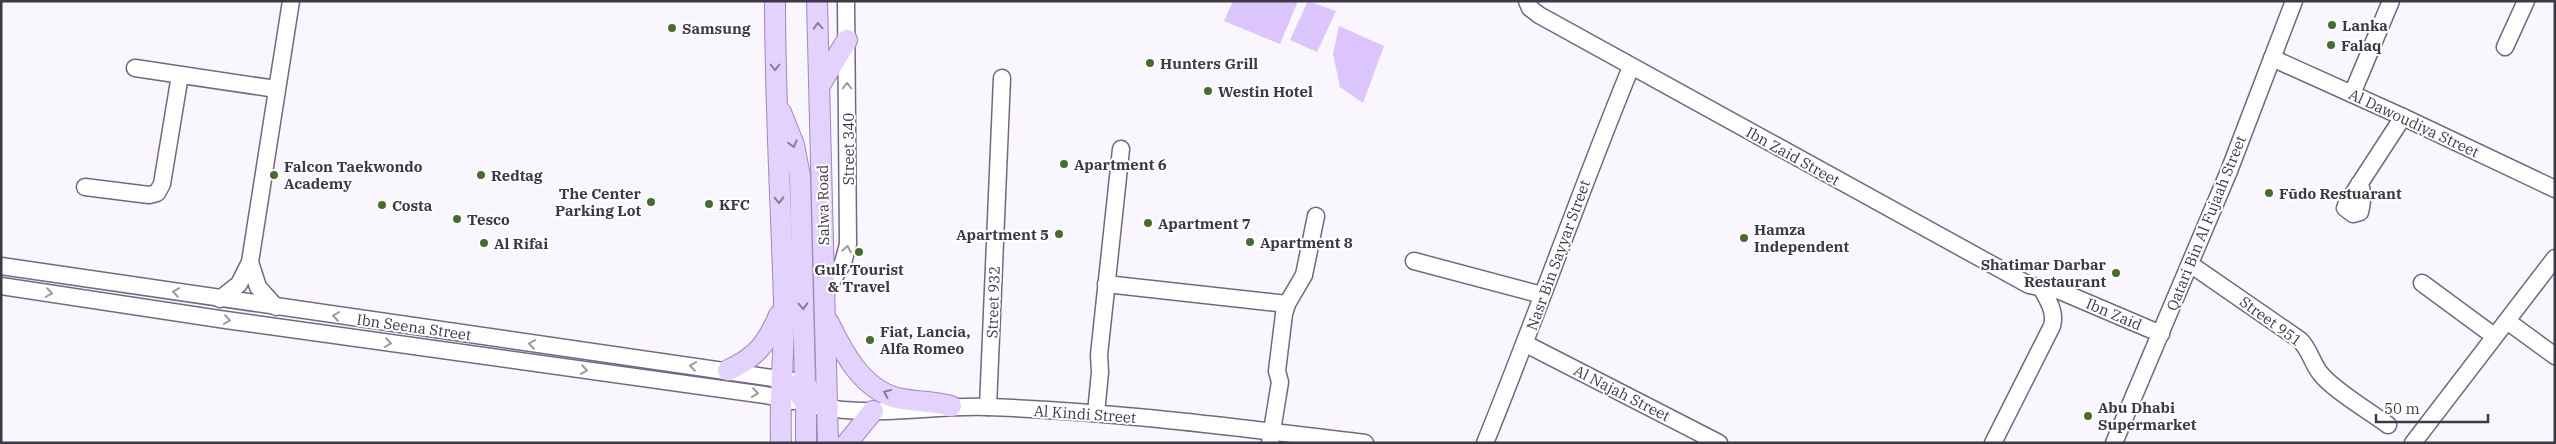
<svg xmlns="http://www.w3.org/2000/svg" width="2556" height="444" font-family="'IBM Plex Serif',serif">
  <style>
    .water { fill: #dbc5fc }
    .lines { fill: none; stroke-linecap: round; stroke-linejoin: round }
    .minor-casing { stroke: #736884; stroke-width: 19 }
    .major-casing { stroke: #9e88bd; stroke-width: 22 }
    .minor { stroke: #fff; stroke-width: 16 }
    .major { stroke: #e3d1fe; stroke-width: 20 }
    .oneway { stroke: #887d99 }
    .oneway2 { stroke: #9e9ca2 }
    .poi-dot { fill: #466d29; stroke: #fff; stroke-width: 2 }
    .labels { text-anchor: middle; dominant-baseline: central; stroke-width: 4; stroke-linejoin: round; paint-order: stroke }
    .poi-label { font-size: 15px; font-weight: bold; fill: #3e3946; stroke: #fff; text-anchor: start }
    .street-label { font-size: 15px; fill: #3e3946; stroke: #fff }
  </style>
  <rect width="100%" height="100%" fill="#f9f7fd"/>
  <g class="water">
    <polygon points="1233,1 1298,1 1280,44 1224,21"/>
    <polygon points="1308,1 1336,11 1317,52 1290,40"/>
    <polygon points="1339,26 1384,46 1363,103 1340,87 1333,54"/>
  </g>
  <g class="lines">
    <g class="minor-casing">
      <g id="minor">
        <polyline points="1527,1 1530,8 1539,15 2029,285 2060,291 2161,334"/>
        <polyline points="2505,47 2526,1"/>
        <polyline points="2272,58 2403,117 2555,189"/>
        <polyline points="135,68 276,89"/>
        <polyline points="2352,94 2391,1"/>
        <path d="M 2359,184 C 2364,191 2362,204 2360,212 L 2353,214 L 2345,208 L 2347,203 L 2403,117"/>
        <polyline points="85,187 149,195 157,193 162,184 180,75"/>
        <polyline points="1414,261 1542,295"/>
        <polyline points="250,262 258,287 276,307"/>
        <path d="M 2190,264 L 2300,340 C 2310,350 2312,363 2320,373 C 2333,390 2369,411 2388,425"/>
        <polyline points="1,266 793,381"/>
        <polyline points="2422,283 2494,336"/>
        <polyline points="1106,284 1287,304"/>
        <polyline points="1,286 226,320 765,395 793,401"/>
        <polyline points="825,292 843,263 848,244 846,1"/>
        <polyline points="220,299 239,284 250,262 291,1"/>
        <polyline points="2507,321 2555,356"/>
        <polyline points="1526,344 1719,443"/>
        <path d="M 817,406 C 875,418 930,405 987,407 C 1113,411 1240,428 1365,443"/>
        <polyline points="988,407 1002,78"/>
        <polyline points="1096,413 1100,372 1099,355 1121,149"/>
        <polyline points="1270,443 1280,382 1277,371 1284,314 1287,304 1304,275 1316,216"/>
        <path d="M 1485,443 C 1536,318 1580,191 1631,67"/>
        <path d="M 1993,443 L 2052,326 C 2056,312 2048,301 2042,289"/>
        <polyline points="2114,443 2229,171 2294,1"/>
        <polyline points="2413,443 2555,258"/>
      </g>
    </g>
    <g class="major-casing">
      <g id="major">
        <path d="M 775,1 C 775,102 781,202 784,302 C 785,349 779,396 781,443"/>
        <polyline points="817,1 828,443"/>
        <polyline points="820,85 847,40"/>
        <polyline points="781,112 794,145 800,176 805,383 814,398 828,408"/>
        <path d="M 829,323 C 843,352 862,389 897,398 C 915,402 934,401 951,406"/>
        <path d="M 728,370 C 756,358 768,342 779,315"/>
        <polyline points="793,386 806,403 806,443"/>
        <polyline points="847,443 873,411"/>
      </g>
    </g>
    <use href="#minor" class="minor"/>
    <use href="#major" class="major"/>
  </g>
  <defs><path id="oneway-chevron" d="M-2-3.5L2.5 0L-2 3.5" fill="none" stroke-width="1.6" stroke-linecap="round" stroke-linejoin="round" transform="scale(1.25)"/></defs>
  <g class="oneway">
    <use href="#oneway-chevron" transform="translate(818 26) rotate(-92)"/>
    <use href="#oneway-chevron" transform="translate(775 67) rotate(90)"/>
    <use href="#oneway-chevron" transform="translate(793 144) rotate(74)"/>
    <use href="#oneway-chevron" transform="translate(779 200) rotate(88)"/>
    <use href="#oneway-chevron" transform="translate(803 306) rotate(89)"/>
    <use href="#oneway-chevron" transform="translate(887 393) rotate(-156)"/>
  </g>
  <g class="oneway2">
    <use href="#oneway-chevron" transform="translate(847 86) rotate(-90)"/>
    <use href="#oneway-chevron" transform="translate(847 249) rotate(-80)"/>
    <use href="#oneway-chevron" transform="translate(176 292) rotate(-171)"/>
    <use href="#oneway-chevron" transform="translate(49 293) rotate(9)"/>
    <use href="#oneway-chevron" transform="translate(336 316) rotate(-172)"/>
    <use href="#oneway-chevron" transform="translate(227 320) rotate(8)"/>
    <use href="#oneway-chevron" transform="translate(388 343) rotate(8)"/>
    <use href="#oneway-chevron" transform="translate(532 344) rotate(-172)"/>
    <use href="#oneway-chevron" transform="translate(693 366) rotate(-172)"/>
    <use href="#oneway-chevron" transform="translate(584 370) rotate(8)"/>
    <use href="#oneway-chevron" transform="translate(755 393) rotate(8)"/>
  </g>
  <g class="poi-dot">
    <circle cx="2332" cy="25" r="5"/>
    <circle cx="672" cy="28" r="5"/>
    <circle cx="2331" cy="45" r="5"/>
    <circle cx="1150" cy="63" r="5"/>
    <circle cx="1208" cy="91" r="5"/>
    <circle cx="1064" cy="164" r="5"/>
    <circle cx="274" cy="175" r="5"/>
    <circle cx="481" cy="175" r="5"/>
    <circle cx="2269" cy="193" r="5"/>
    <circle cx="651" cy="202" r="5"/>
    <circle cx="709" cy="204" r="5"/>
    <circle cx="382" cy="205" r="5"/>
    <circle cx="457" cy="219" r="5"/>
    <circle cx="1148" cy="223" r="5"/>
    <circle cx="1059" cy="234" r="5"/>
    <circle cx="1744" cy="238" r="5"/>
    <circle cx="1250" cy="242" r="5"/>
    <circle cx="484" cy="243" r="5"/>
    <circle cx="859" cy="252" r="5"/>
    <circle cx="2116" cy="273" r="5"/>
    <circle cx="870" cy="340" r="5"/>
    <circle cx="2088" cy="416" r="5"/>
  </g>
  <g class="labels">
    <g class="poi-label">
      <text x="2342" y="25">Lanka</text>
      <text x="682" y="28">Samsung</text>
      <text x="2341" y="45">Falaq</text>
      <text x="1160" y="63">Hunters Grill</text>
      <text x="1218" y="91">Westin Hotel</text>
      <text x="1074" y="164">Apartment 6</text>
      <text x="284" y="166">Falcon Taekwondo<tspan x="284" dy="17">Academy</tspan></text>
      <text x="491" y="175">Redtag</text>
      <text x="641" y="193" text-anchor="end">The Center<tspan x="641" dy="17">Parking Lot</tspan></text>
      <text x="2279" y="193">Fūdo Restuarant</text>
      <text x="719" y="204">KFC</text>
      <text x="392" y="205">Costa</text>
      <text x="467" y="219">Tesco</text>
      <text x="1158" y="223">Apartment 7</text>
      <text x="1754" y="229">Hamza<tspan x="1754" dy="17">Independent</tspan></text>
      <text x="1049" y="234" text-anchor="end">Apartment 5</text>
      <text x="1260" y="242">Apartment 8</text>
      <text x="494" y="243">Al Rifai</text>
      <text x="2106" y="264" text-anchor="end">Shatimar Darbar<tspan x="2106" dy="17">Restaurant</tspan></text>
      <text x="859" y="269" text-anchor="middle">Gulf Tourist<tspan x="859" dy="17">&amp; Travel</tspan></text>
      <text x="880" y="331">Fiat, Lancia,<tspan x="880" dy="17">Alfa Romeo</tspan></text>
      <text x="2098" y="407">Abu Dhabi<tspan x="2098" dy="17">Supermarket</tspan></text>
    </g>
    <g class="street-label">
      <text transform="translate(2414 123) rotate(25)">Al Dawoudiya Street</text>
      <text transform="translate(848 149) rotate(-90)">Street 340</text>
      <text transform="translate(1793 156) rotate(29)">Ibn Zaid Street</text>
      <text transform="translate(823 205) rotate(-91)">Salwa Road</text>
      <text transform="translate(2206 223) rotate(-68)">Qatari Bin Al Fujaah Street</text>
      <text transform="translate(1558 255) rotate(-70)">Nasr Bin Sayyar Street</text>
      <text transform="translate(993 302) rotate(-88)">Street 932</text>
      <text transform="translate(2114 314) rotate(23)">Ibn Zaid</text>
      <text transform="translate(2271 321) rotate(36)">Street 951</text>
      <text transform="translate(414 327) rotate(8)">Ibn Seena Street</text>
      <text transform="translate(1622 393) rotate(27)">Al Najah Street</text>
      <text transform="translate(1085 414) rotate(4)">Al Kindi Street</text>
    </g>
  </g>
  <rect width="2556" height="444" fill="none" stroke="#3e3946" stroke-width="5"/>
  <path d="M2376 414v8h112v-8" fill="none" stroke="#3e3946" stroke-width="2.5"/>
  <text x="2384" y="414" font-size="15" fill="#3e3946" stroke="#ffffff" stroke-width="4" paint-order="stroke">50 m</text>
</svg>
